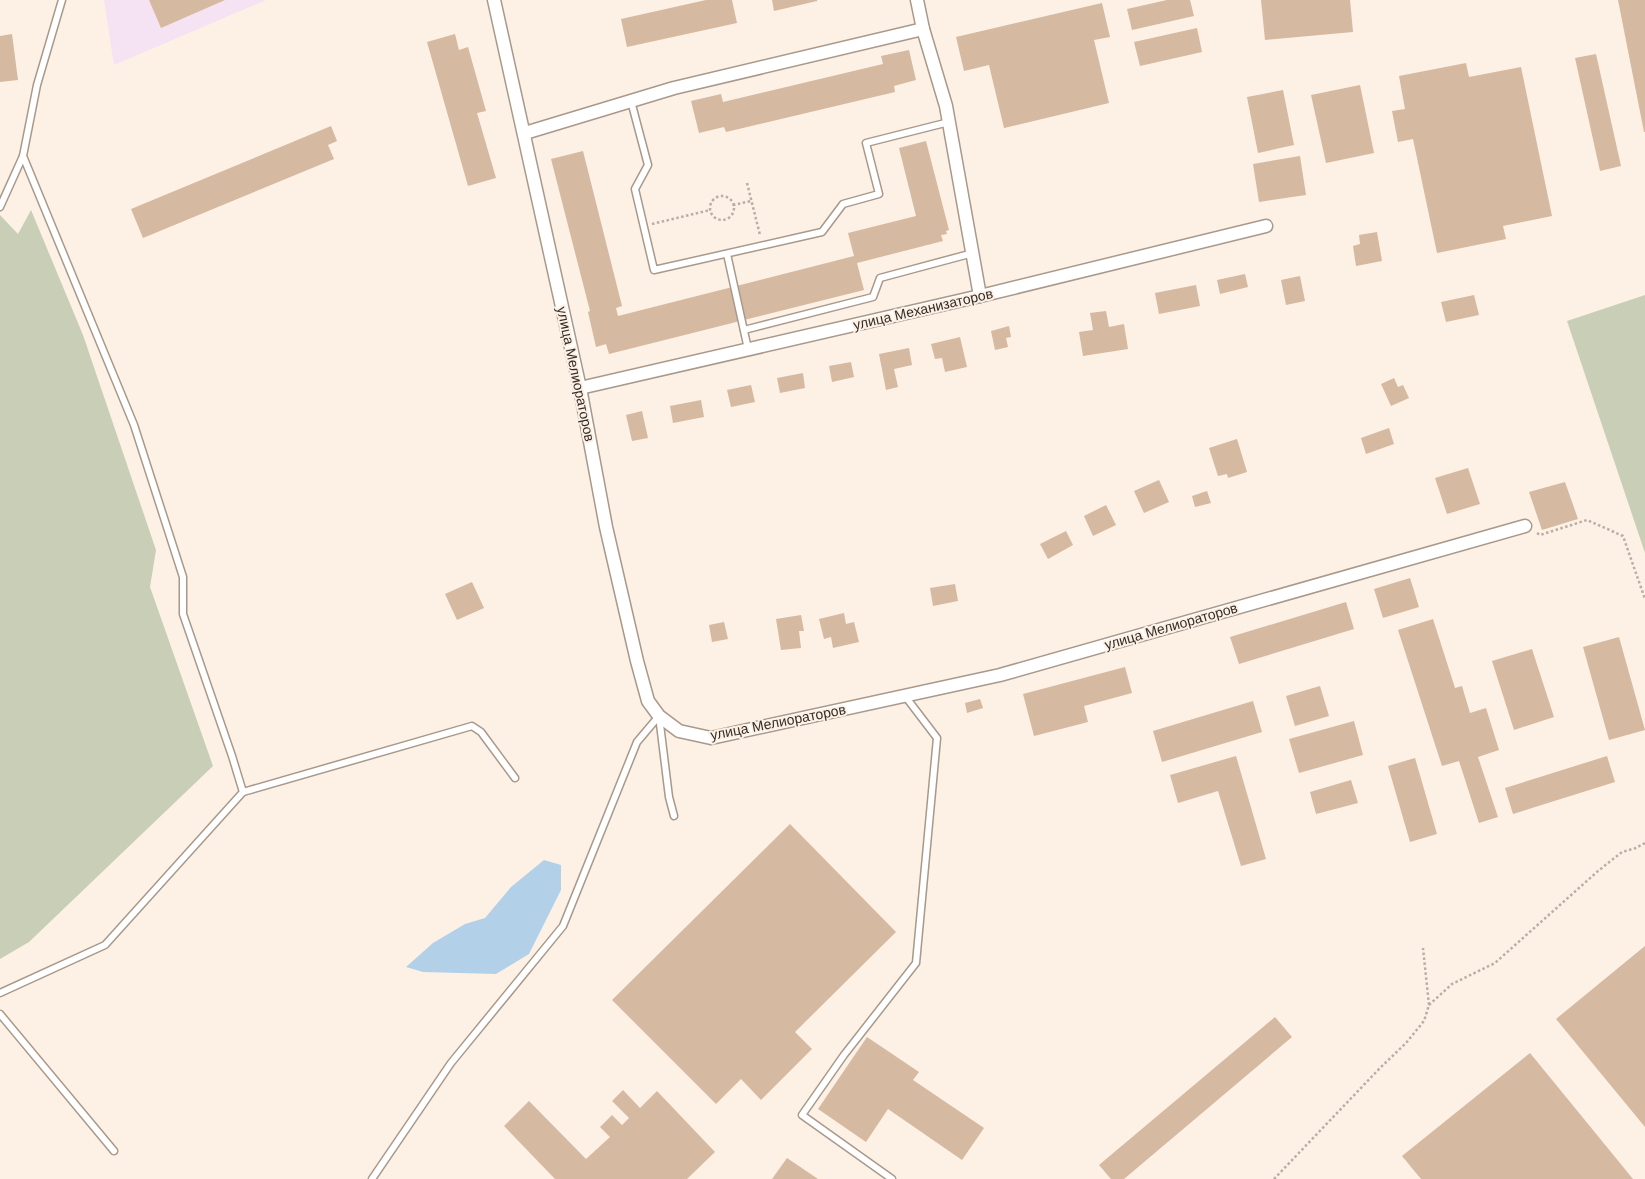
<svg xmlns="http://www.w3.org/2000/svg" width="1645" height="1179" font-family="Arial,sans-serif">
  <style>
    .commercial { fill: #f5e2f3 }
    .green { fill: #c9cfb6 }
    .water { fill: #b2d0e8 }
    .building { fill: #d5b9a0 }
    .lines { fill: none; stroke-linecap: round; stroke-linejoin: round }
    .service-casing { stroke: #a8998b; stroke-width: 9 }
    .minor-casing { stroke: #a8998b; stroke-width: 15 }
    .path { stroke: #b8aea5; stroke-width: 2.5; stroke-dasharray: 2.5 2.5; stroke-linecap: butt }
    .service { stroke: #fff; stroke-width: 6 }
    .minor { stroke: #fff; stroke-width: 12 }
    .labels { text-anchor: middle; dominant-baseline: central; stroke-width: 4; stroke-linejoin: round; paint-order: stroke }
    .street-label { font-size: 14px; fill: #332d28; stroke: #fdf0e5 }
  </style>
  <rect width="100%" height="100%" fill="#fdf0e5"/>
  <polygon class="commercial" points="104,0 266,0 114,65"/>
  <g class="green">
    <polygon points="31,210 83,335 156,550 150,587 213,766 29,942 0,959 0,215 18,234"/>
    <polygon points="1645,295 1645,553 1567,321"/>
  </g>
  <polygon class="water" points="544,860 561,865 561,890 529,954 496,974 423,972 406,967 433,943 465,924 485,918 511,887"/>
  <g class="building">
    <polygon points="149,0 225,0 161,28"/>
    <polygon points="706,0 732,0 737,23 627,47 621,19"/>
    <polygon points="772,0 817,0 817,1 774,11"/>
    <polygon points="1167,0 1190,0 1194,16 1132,30 1127,9"/>
    <polygon points="1261,0 1350,0 1353,32 1265,40"/>
    <polygon points="1618,0 1645,0 1645,132 1644,132"/>
    <polygon points="1102,3 1110,37 1094,40 1109,103 1004,128 989,65 964,71 956,37"/>
    <polygon points="1197,28 1202,52 1140,66 1134,42"/>
    <polygon points="12,34 18,80 0,82 0,36"/>
    <polygon points="455,34 459,50 468,47 486,111 477,113 496,178 468,186 427,42"/>
    <polygon points="909,50 916,80 894,86 895,92 726,132 724,127 699,133 691,101 721,94 723,102 883,64 881,56"/>
    <polygon points="1596,54 1621,166 1600,171 1575,58"/>
    <polygon points="1466,63 1469,77 1521,67 1552,216 1503,226 1506,239 1437,253 1413,139 1398,142 1392,111 1405,109 1399,76"/>
    <polygon points="1360,85 1374,153 1326,163 1311,95"/>
    <polygon points="1283,90 1294,145 1258,153 1247,97"/>
    <polygon points="331,126 337,141 328,145 334,159 143,238 131,209"/>
    <polygon points="926,141 949,230 946,231 947,234 941,235 943,241 857,263 864,290 609,354 606,344 596,347 588,312 590,311 551,159 583,151 622,306 616,308 618,316 854,256 848,233 916,216 899,148"/>
    <polygon points="1300,156 1306,195 1259,202 1253,164"/>
    <polygon points="1377,232 1382,261 1356,266 1353,246 1360,244 1359,235"/>
    <polygon points="1245,274 1248,287 1220,294 1217,280"/>
    <polygon points="1300,276 1305,301 1286,305 1281,280"/>
    <polygon points="1196,285 1200,306 1159,314 1155,293"/>
    <polygon points="1474,295 1479,315 1446,322 1441,302"/>
    <polygon points="1106,311 1109,327 1124,324 1128,349 1083,356 1079,332 1093,330 1090,313"/>
    <polygon points="1009,326 1011,337 1006,338 1008,347 995,350 991,331"/>
    <polygon points="960,337 967,367 945,372 942,358 935,359 931,344"/>
    <polygon points="909,348 912,365 894,369 898,387 886,390 879,354"/>
    <polygon points="851,362 854,377 832,382 829,366"/>
    <polygon points="803,373 805,388 780,393 777,378"/>
    <polygon points="1394,378 1398,387 1403,385 1409,398 1391,406 1381,384"/>
    <polygon points="751,385 755,402 731,407 727,390"/>
    <polygon points="701,400 704,417 673,423 670,406"/>
    <polygon points="642,411 648,438 632,441 626,415"/>
    <polygon points="1389,428 1394,444 1366,454 1361,438"/>
    <polygon points="1237,439 1247,472 1228,478 1227,474 1218,476 1209,448"/>
    <polygon points="1468,468 1480,504 1447,514 1435,478"/>
    <polygon points="1159,480 1169,502 1144,513 1134,491"/>
    <polygon points="1565,482 1578,519 1542,530 1529,492"/>
    <polygon points="1207,491 1211,503 1195,507 1192,496"/>
    <polygon points="1106,505 1116,525 1093,536 1084,516"/>
    <polygon points="1066,531 1073,545 1048,559 1040,544"/>
    <polygon points="1410,578 1419,607 1383,618 1374,589"/>
    <polygon points="472,582 484,608 457,620 445,594"/>
    <polygon points="955,584 958,601 933,606 930,588"/>
    <polygon points="1346,602 1354,629 1239,664 1230,637"/>
    <polygon points="844,613 846,624 854,622 859,642 833,648 831,637 824,639 819,619"/>
    <polygon points="801,615 804,631 799,631 801,648 781,650 776,619"/>
    <polygon points="1433,619 1455,688 1462,686 1470,713 1486,708 1499,750 1478,757 1498,817 1479,823 1459,761 1442,766 1398,630"/>
    <polygon points="724,622 728,639 712,642 709,625"/>
    <polygon points="1619,637 1645,730 1609,740 1583,647"/>
    <polygon points="1532,649 1554,717 1514,730 1492,661"/>
    <polygon points="1125,667 1132,693 1084,706 1088,722 1034,736 1023,694"/>
    <polygon points="1320,686 1329,716 1295,726 1286,696"/>
    <polygon points="980,699 983,708 967,713 965,703"/>
    <polygon points="1253,701 1262,732 1162,762 1153,731"/>
    <polygon points="1354,721 1363,755 1299,773 1289,739"/>
    <polygon points="1236,756 1266,859 1241,866 1218,791 1178,803 1170,775"/>
    <polygon points="1607,756 1615,782 1513,814 1505,788"/>
    <polygon points="1415,758 1437,834 1410,842 1388,766"/>
    <polygon points="1351,780 1358,803 1316,814 1310,792"/>
    <polygon points="790,824 896,932 795,1032 812,1049 761,1100 741,1079 716,1104 612,1000"/>
    <polygon points="1645,946 1645,1127 1556,1019"/>
    <polygon points="1275,1017 1292,1037 1124,1179 1111,1179 1099,1165"/>
    <polygon points="867,1037 919,1072 913,1080 984,1128 962,1160 888,1109 866,1142 818,1109"/>
    <polygon points="1530,1053 1633,1179 1421,1179 1402,1156"/>
    <polygon points="623,1090 640,1108 657,1091 715,1152 687,1179 555,1179 504,1126 529,1101 586,1159 610,1137 600,1127 612,1115 622,1125 629,1118 612,1101"/>
    <polygon points="787,1158 818,1179 772,1179"/>
  </g>
  <g class="lines">
    <g class="service-casing">
      <g id="service">
        <polyline points="631,101 648,165 635,189 654,270 822,232 843,204 879,194 866,143 949,122"/>
        <polyline points="0,207 23,156"/>
        <polyline points="727,254 748,349"/>
        <polyline points="744,330 873,297 880,278 973,253"/>
        <polyline points="243,792 472,726 481,732 515,778"/>
        <polyline points="0,993 105,945 243,792 232,756 183,614 183,577 134,425 23,156 37,85 62,0"/>
        <polyline points="0,1014 114,1151"/>
        <polyline points="372,1179 451,1063 563,926 637,742 659,716 669,797 674,816"/>
        <polyline points="892,1179 802,1115 844,1055 916,963 937,738 905,696"/>
      </g>
    </g>
    <g class="minor-casing">
      <g id="minor">
        <polyline points="494,0 580,388 606,527 637,661 648,701 659,716 679,731 711,738 1000,675 1525,526"/>
        <polyline points="917,0 923,29 946,106 980,296"/>
        <polyline points="525,133 674,88 923,29"/>
        <polyline points="580,388 980,296 1266,226"/>
      </g>
    </g>
    <g class="path">
      <polyline points="747,183 760,235"/>
      <circle cx="722" cy="208" r="12"/>
      <polyline points="733,205 751,201"/>
      <polyline points="652,224 710,210"/>
      <polyline points="1537,533 1540,535 1587,520 1623,536 1645,599"/>
      <polyline points="1429,1005 1452,984 1495,963 1598,871 1622,852 1636,848 1645,843"/>
      <polyline points="1274,1179 1380,1068 1406,1043 1424,1021 1429,1005 1423,948"/>
    </g>
    <use href="#service" class="service"/>
    <use href="#minor" class="minor"/>
  </g>
  <g class="labels">
    <g class="street-label">
      <text transform="translate(923 309) rotate(-13)">улица Механизаторов</text>
      <text transform="translate(576 374) rotate(78)">улица Мелиораторов</text>
      <text transform="translate(1171 626) rotate(-16)">улица Мелиораторов</text>
      <text transform="translate(778 722) rotate(-11)">улица Мелиораторов</text>
    </g>
  </g>
</svg>
